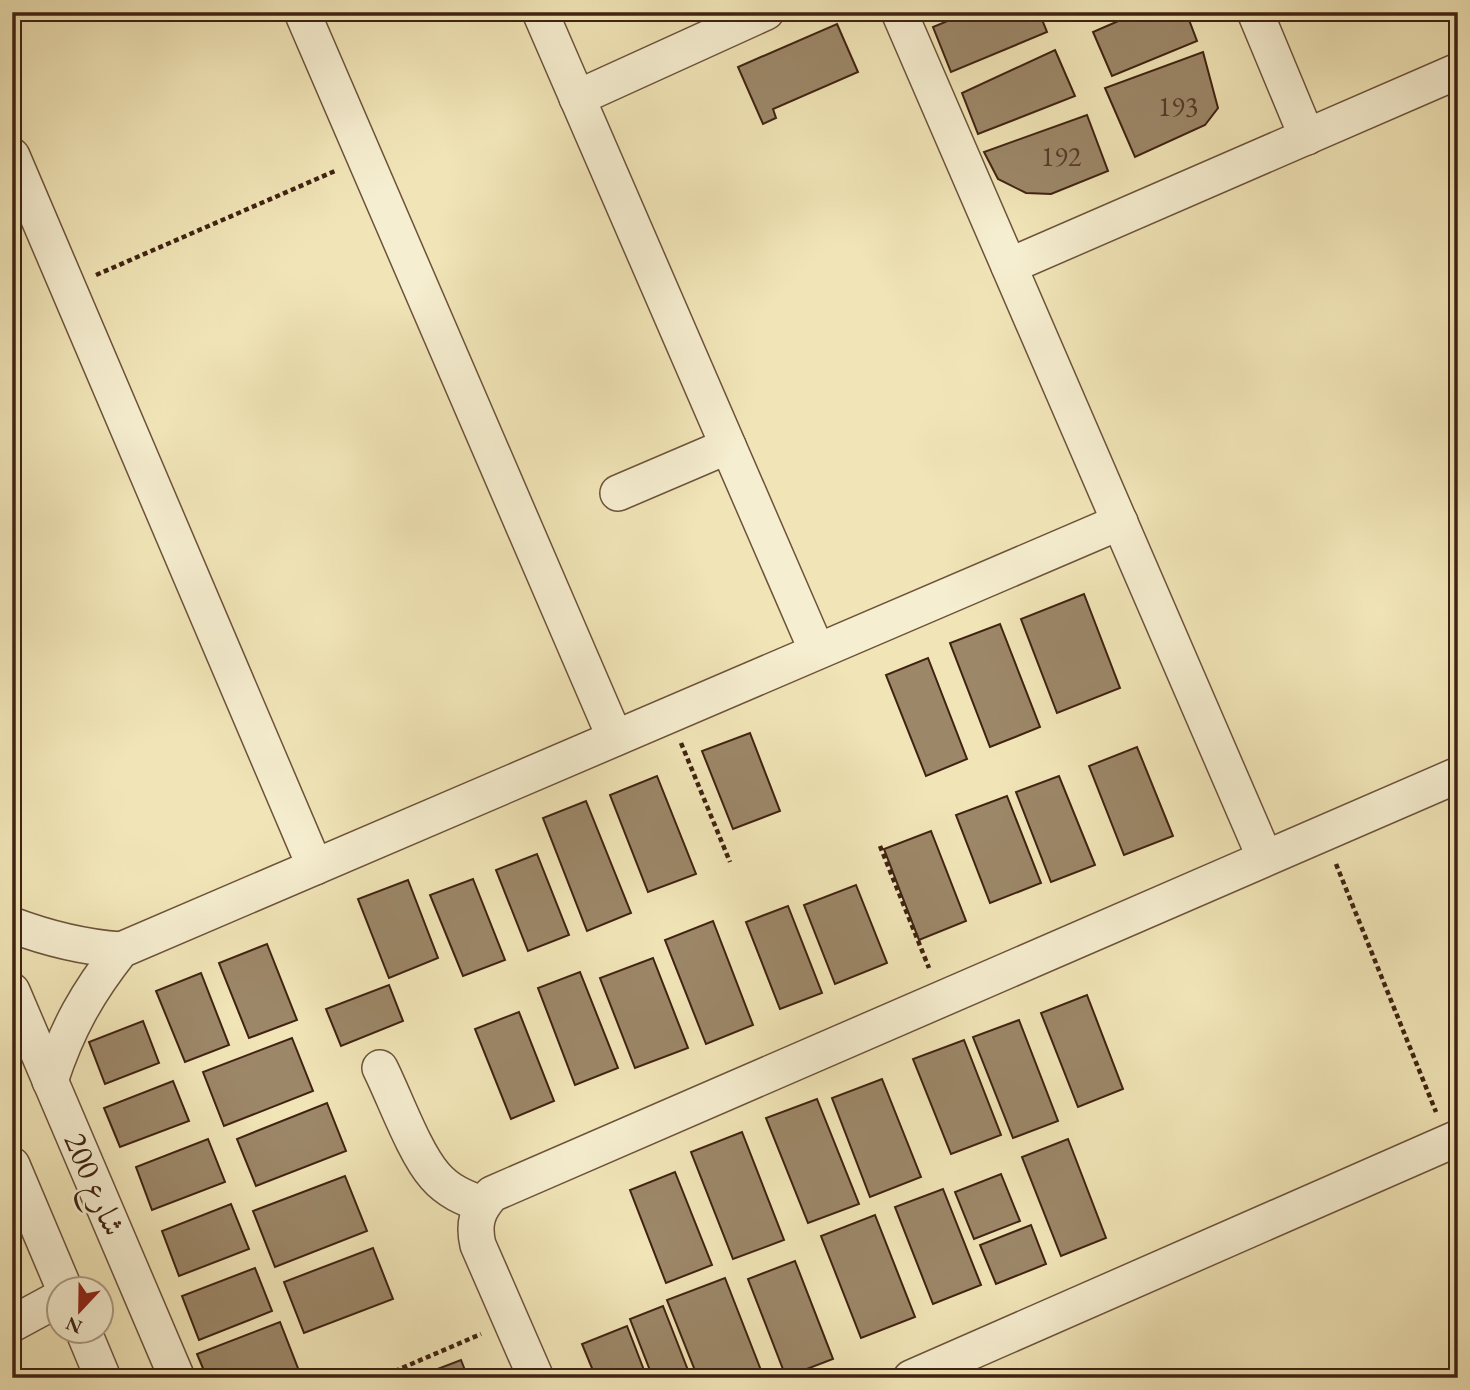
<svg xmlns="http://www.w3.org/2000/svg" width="1470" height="1390" font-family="'EB Garamond',Amiri,serif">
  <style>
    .building { fill: #9c8768; stroke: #3f2212; stroke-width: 2 }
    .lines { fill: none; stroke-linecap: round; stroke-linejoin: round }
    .minor-casing { stroke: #6c533b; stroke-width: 38 }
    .path { stroke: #3f2212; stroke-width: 4.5; stroke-dasharray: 5 3.5; stroke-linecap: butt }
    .minor { stroke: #f6eed0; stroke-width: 35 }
    .labels { text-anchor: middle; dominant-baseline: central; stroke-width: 5; stroke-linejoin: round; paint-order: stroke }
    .number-label { font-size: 28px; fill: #563b28 }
    .street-label { font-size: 32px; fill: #3f2212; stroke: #f6eed0 }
  </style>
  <rect width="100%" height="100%" fill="#f1e5b7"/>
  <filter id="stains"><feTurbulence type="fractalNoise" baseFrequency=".00286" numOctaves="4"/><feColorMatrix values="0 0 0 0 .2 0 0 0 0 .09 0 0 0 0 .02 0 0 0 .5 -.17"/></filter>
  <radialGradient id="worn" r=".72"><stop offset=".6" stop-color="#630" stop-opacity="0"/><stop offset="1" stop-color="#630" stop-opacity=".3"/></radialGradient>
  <g class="building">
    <polygon points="969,12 1039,12 1047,32 951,72 933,27"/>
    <polygon points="1139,12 1186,12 1197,41 1112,76 1093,32"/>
    <polygon points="837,24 858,72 773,109 776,118 763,124 738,67"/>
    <polygon points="1055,50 1075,96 978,134 962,93"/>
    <polygon points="1203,52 1218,108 1205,125 1135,157 1105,88"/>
    <polygon points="1087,115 1108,171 1051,194 1026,193 998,179 984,152"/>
    <polygon points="1084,594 1120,688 1057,713 1021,619"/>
    <polygon points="1000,624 1040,727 990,747 950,643"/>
    <polygon points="928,658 967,759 926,776 886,675"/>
    <polygon points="750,733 780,811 733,829 702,751"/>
    <polygon points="1137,747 1173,836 1124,855 1089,766"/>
    <polygon points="657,776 696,874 648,892 610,795"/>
    <polygon points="1059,776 1095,865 1051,882 1016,792"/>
    <polygon points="1007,796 1041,883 990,903 956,815"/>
    <polygon points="586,801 631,913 587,931 543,818"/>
    <polygon points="931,831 966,921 919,940 884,849"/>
    <polygon points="537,854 569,935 528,951 496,870"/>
    <polygon points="473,879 505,960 463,976 430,895"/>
    <polygon points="408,880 438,958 389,978 358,899"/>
    <polygon points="856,885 887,963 835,984 804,905"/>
    <polygon points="788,906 822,993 780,1009 746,922"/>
    <polygon points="713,921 753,1025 706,1044 665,940"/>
    <polygon points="267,944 297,1020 249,1038 219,963"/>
    <polygon points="653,958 688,1048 635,1068 600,978"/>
    <polygon points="580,972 618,1068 575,1085 538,988"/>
    <polygon points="201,973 229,1045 185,1062 156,991"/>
    <polygon points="389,985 403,1021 341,1046 326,1009"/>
    <polygon points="1087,995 1123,1089 1078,1107 1041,1013"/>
    <polygon points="519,1012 554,1101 511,1119 475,1029"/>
    <polygon points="1019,1020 1058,1121 1013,1138 973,1037"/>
    <polygon points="143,1021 159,1063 105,1084 89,1042"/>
    <polygon points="292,1038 313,1091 224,1126 203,1072"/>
    <polygon points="964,1040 1001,1135 951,1154 913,1059"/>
    <polygon points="882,1079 921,1177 870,1197 832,1098"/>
    <polygon points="173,1081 189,1121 120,1147 104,1108"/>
    <polygon points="817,1099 859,1204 808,1223 766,1118"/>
    <polygon points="327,1103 346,1151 256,1186 237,1139"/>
    <polygon points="742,1132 784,1240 733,1259 691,1152"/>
    <polygon points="208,1139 225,1182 152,1210 136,1167"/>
    <polygon points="1068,1139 1106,1238 1061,1256 1022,1157"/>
    <polygon points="675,1172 712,1265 666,1283 630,1190"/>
    <polygon points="1001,1174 1020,1221 974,1239 955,1192"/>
    <polygon points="345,1176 367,1231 275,1267 253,1211"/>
    <polygon points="943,1189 981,1285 933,1304 895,1207"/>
    <polygon points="231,1204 249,1249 179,1276 162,1231"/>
    <polygon points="875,1215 915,1317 861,1338 821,1236"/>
    <polygon points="1031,1225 1046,1264 996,1284 980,1245"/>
    <polygon points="373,1248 393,1299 304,1333 284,1282"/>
    <polygon points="795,1261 833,1359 786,1377 748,1279"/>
    <polygon points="255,1268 272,1311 199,1340 182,1296"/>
    <polygon points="725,1278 764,1378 698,1378 667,1300"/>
    <polygon points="663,1306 691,1378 653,1378 630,1319"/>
    <polygon points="280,1322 301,1376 296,1378 207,1378 197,1354"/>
    <polygon points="627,1326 647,1378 596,1378 582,1344"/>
    <polygon points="461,1360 468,1378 414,1378"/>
  </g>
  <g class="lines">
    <g class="minor-casing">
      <g id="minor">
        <polyline points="302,12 615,738"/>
        <polyline points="540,12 817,651"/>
        <polyline points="899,12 1265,858"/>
        <polyline points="1255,12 1307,137"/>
        <polyline points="577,98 766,12"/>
        <polyline points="12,156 315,867"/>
        <polyline points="1009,266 1458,71"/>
        <polyline points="618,493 728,446"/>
        <path d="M 12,925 C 49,939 82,947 121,950"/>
        <polyline points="12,991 177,1378"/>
        <path d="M 380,1068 C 395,1098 414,1152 435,1176 C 448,1191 464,1198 482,1204"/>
        <path d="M 50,1081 C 67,1029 87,993 121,950 L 1120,522"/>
        <polyline points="12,1165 64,1288"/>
        <polyline points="12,1324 60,1298"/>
        <polyline points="83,1330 103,1378"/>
        <path d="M 536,1378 L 478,1245 C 473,1224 477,1210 492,1194 L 1458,775"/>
        <polyline points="911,1378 1458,1138"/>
      </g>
    </g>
    <g class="path">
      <polyline points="96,275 335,171"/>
      <polyline points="681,743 730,862"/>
      <polyline points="880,846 929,968"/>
      <polyline points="1336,864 1436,1112"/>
      <polyline points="379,1378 481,1334"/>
    </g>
    <use href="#minor" class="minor"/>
  </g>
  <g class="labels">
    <g class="number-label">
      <text x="1178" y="106">193</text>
      <text x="1061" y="156">192</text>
    </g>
    <g class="street-label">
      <text transform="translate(95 1184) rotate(67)">شارع 200</text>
    </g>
  </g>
  <rect width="1470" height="1390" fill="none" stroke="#f1e5b7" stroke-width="42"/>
  <rect x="14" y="14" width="1442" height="1362" fill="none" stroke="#3f2212" stroke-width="3.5"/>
  <rect x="21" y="21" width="1428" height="1348" fill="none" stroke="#3f2212" stroke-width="2"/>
  <g transform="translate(80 1310) rotate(202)"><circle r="33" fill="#f6eed0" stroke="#ad9c84" stroke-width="2"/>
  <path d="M0-5L12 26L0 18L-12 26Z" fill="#8f2418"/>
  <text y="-10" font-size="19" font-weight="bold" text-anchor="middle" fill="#3f2212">N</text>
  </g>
  <rect width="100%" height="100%" filter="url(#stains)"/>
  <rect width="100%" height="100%" fill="url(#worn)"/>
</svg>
